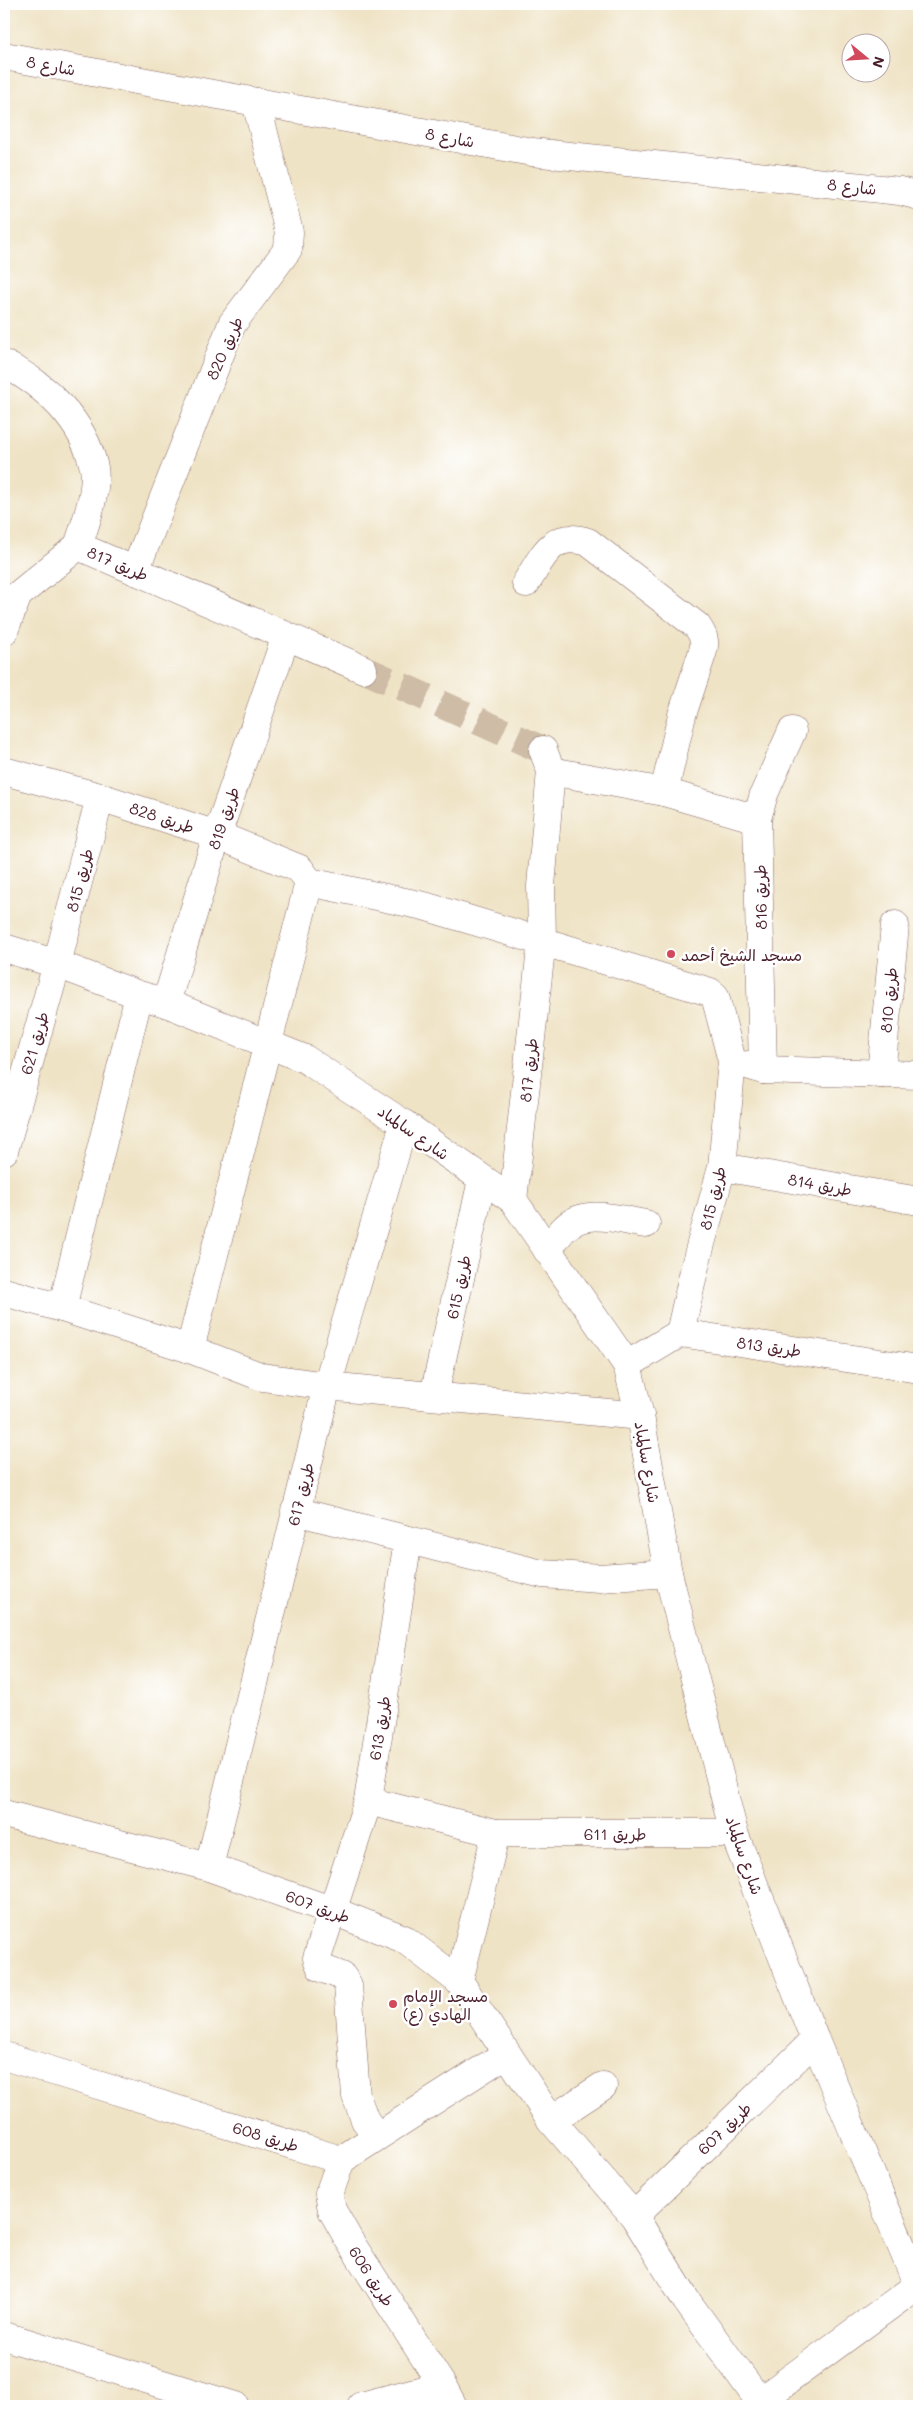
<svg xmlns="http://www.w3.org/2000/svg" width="923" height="2410" font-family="Mali,'Playpen Sans Arabic',sans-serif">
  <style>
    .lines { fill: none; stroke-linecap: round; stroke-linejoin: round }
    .minor-tunnel { stroke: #cebca6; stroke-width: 28; stroke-dasharray: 28 14; stroke-linecap: butt }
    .minor-casing { stroke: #846461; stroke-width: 29 }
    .minor { stroke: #fff; stroke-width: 28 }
    .poi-dot { fill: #d1495b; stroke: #fff; stroke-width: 2 }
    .labels { text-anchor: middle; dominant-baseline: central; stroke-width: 5; stroke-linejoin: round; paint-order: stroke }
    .street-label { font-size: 16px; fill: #4a1f2b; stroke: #fff }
    .poi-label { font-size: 16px; fill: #4a1f2b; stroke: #fff; text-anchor: start }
  </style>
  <rect width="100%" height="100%" fill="#fff"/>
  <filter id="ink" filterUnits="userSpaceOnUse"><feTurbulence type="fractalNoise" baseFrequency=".02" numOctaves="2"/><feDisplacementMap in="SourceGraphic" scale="10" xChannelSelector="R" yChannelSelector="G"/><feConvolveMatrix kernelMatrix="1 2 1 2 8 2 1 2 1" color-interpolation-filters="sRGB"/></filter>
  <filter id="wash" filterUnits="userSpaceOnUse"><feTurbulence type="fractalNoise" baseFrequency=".0096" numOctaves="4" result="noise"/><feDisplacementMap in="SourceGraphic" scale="20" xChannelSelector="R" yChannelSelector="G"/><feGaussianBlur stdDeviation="1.12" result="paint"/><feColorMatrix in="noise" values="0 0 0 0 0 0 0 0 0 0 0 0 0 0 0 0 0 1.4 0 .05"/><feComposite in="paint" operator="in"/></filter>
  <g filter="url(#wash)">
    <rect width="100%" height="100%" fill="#efe3c5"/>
  </g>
  <g filter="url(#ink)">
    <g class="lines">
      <polyline class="minor-tunnel" points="363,669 543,750"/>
      <g class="minor-casing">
        <g id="minor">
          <polyline points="4,56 532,152 900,191 919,196"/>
          <path d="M 4,364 C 45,384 84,421 94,468 C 98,490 85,525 78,546 L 363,669"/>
          <polyline points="135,571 232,324 288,249 289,232 256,102"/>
          <path d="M 526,583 C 543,557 551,530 588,542 L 697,626 C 703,635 706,640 703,651 L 682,715 L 664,792"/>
          <polyline points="4,631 18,595 78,546"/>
          <polyline points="4,771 100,797 217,835 300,869 309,882"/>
          <polyline points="551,771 664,792 757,819"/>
          <polyline points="309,882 424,906 710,992 715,996 732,1061 722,1167 696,1262 680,1333"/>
          <polyline points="4,948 57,964 139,995 166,1003 305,1059 404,1124 513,1200 627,1365 640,1416 668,1573 734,1833 815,2040 919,2288"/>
          <polyline points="166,1003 217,835 286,636"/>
          <polyline points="747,1065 763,1070 919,1075"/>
          <polyline points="763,1070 757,819 764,794 792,731"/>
          <polyline points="881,1074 895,925"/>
          <polyline points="4,1151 57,964 100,797"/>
          <polyline points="722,1167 919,1201"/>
          <polyline points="513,1200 542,940 541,886 551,771 543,750"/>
          <path d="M 547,1250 C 553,1243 558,1235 564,1229 C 585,1207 620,1220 646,1224"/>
          <polyline points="4,1292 62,1308 190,1349 262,1377 327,1386 640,1416"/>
          <polyline points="62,1308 139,995"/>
          <polyline points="190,1349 309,882"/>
          <polyline points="627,1365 680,1333 919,1369"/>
          <polyline points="434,1395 482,1180"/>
          <polyline points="295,1511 542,1574 600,1578 668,1573"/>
          <polyline points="368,1801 496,1833 734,1833"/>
          <polyline points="4,1814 209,1867 333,1911 404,1939 459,1981 551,2120 634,2216 686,2300 763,2406"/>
          <polyline points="209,1867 327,1386 404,1124"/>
          <polyline points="459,1981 496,1833"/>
          <polyline points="4,2056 341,2160"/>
          <polyline points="551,2120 603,2086"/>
          <polyline points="377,2136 365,2120 356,2096 348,1985 342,1976 321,1968 317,1958 368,1801 408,1540"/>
          <polyline points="341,2160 329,2194 332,2210 349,2240 442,2385 453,2406"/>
          <polyline points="341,2160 506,2054"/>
          <polyline points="634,2216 815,2040"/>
          <polyline points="4,2336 235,2406"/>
          <polyline points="760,2401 918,2285"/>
          <polyline points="361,2406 442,2385"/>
        </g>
      </g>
      <use href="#minor" class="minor"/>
    </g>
  </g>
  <g class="poi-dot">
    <circle cx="671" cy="954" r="5"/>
    <circle cx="393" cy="2004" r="5"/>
  </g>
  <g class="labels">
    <g class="street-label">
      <text transform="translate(51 65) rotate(10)">شارع 8</text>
      <text transform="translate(450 137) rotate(10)">شارع 8</text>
      <text transform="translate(852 186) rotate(6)">شارع 8</text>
      <text transform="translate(224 348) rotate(-66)">طريق 820</text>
      <text transform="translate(118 563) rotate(23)">طريق 817</text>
      <text transform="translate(162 817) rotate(18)">طريق 828</text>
      <text transform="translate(223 818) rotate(-71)">طريق 819</text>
      <text transform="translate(79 880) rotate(-75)">طريق 815</text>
      <text transform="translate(760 897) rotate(-91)">طريق 816</text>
      <text transform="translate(888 1000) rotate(-85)">طريق 810</text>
      <text transform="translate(34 1043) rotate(-74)">طريق 621</text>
      <text transform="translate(528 1070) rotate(-84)">طريق 817</text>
      <text transform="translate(414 1132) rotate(35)">شارع سالمباد</text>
      <text transform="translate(820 1184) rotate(10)">طريق 814</text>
      <text transform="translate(712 1198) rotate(-76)">طريق 815</text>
      <text transform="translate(458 1287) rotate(-78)">طريق 615</text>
      <text transform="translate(769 1346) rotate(8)">طريق 813</text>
      <text transform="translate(648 1462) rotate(80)">شارع سالمباد</text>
      <text transform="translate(300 1494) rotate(-76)">طريق 617</text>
      <text transform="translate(379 1728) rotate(-81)">طريق 613</text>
      <text x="615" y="1833">طريق 611</text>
      <text transform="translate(745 1855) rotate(71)">شارع سالمباد</text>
      <text transform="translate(318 1906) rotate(20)">طريق 607</text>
      <text transform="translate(724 2128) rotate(-44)">طريق 607</text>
      <text transform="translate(266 2136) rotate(17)">طريق 608</text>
      <text transform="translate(372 2276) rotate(57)">طريق 606</text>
    </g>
    <g class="poi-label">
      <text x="681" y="954">مسجد الشيخ أحمد</text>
      <text x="403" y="1995">مسجد الإمام<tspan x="403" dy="18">الهادي (ع)</tspan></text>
    </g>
  </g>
  <rect width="923" height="2410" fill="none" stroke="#fff" stroke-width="20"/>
  <g transform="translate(866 58) rotate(108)"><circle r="24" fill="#ffffff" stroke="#b7a5aa"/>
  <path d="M0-4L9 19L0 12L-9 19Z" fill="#d1495b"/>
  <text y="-8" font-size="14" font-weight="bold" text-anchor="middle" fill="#4a1f2b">N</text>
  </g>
</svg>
